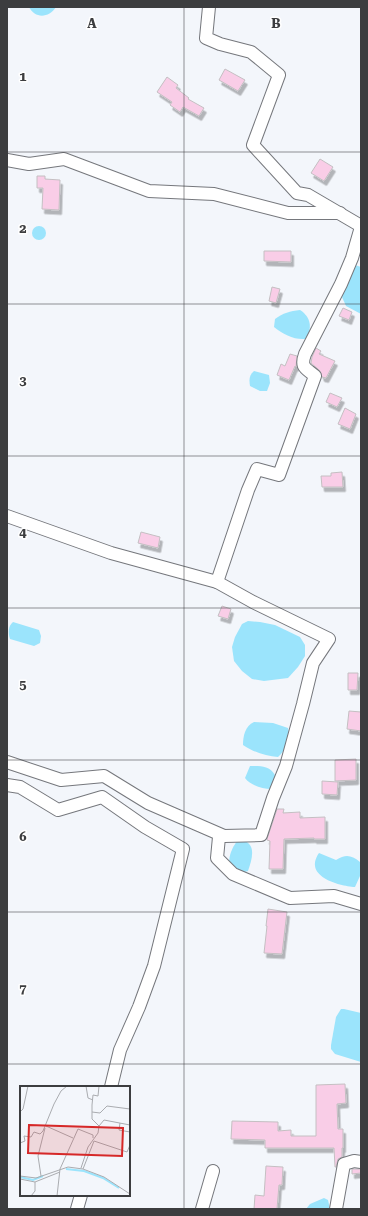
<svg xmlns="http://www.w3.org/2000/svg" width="368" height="1216" font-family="'Roboto Serif',serif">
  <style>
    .water { fill: #9be4fc }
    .building { fill: #f9cde7; stroke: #c4bfc2; filter: url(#shadow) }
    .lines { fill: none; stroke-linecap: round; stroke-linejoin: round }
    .minor-casing { stroke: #75777c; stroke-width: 14 }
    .minor { stroke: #fff; stroke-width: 12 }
    .grid { fill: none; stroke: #3c3d3f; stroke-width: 1; stroke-opacity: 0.55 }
    .inset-river { fill: none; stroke: #9be4fc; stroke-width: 2 }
    .inset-road { fill: none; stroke: #aaacb0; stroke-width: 1 }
    .view { fill: #d62828; fill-opacity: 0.15; stroke: #d62828; stroke-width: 2 }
    .inset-edge { fill: none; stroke: #3c3d3f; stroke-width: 2 }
    .grid-label { font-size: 13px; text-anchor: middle; font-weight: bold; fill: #3c3d3f; stroke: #fff; stroke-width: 3; stroke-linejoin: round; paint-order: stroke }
  </style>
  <defs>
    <filter id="shadow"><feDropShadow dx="2.5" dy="4.5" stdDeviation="0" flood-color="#0004"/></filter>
  </defs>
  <rect width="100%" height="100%" fill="#f3f6fb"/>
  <g class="water">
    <path d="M 29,7 L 56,7 C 49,18 35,19 29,7 Z"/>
    <circle cx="39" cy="233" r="7"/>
    <polygon points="355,265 361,267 361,314 346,306 342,297 352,269"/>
    <path d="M 300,310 C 311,317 313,329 305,339 C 294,340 283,334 274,327 L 275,319 C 283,313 290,311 300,310 Z"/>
    <path d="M 254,371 L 269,375 L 270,383 L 267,391 L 260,391 L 250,386 C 249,380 249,375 254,371 Z"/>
    <polygon points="248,621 260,622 275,625 300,637 305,645 305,656 298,667 288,678 264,681 252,679 242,671 234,661 232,647 235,637 242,624"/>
    <path d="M 13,622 L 39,630 L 41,636 L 40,643 L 34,646 L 10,639 C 8,633 8,626 13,622 Z"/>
    <path d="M 254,722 L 273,723 L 288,728 C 291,739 286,750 278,757 C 266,756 253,752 243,745 C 243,736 245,726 254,722 Z"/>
    <path d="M 250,766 C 260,766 269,765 275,775 L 271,789 C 262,789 250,785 245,778 Z"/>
    <path d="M 242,840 C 257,844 252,859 248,871 L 241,873 L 229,864 C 229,855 232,848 237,841 Z"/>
    <path d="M 319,853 L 336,860 C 346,854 351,855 360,862 L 360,876 L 355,887 C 338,886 303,876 319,853 Z"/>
    <polygon points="341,1009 344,1009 361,1013 361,1062 335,1054 331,1049 331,1045 336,1017"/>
    <polygon points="324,1198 328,1200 330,1209 306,1209 310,1204"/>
  </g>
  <g class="building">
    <polygon points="225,69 245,80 238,91 219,80"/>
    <polygon points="167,77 178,85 176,88 189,98 188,99 204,108 199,116 183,107 180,112 170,105 172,102 157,92"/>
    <polygon points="320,159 333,167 324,181 311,173"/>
    <polygon points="37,176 45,176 45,179 60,180 59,210 42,209 43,188 37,188"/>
    <polygon points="264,251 291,251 291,262 264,261"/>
    <polygon points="272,287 280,289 276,303 269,301"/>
    <polygon points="343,308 352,312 349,320 339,316"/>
    <polygon points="316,348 321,351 319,354 335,361 326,378 322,377 320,371 311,363 312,357"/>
    <polygon points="290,354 297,356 296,367 295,366 289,380 277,375 281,364 285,366"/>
    <polygon points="330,393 342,398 337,407 326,402"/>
    <polygon points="345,408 356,414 350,429 338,424"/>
    <polygon points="342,472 343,487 322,487 321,476 331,476 331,473"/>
    <polygon points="141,532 160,537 158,548 138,543"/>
    <polygon points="222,606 231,609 228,619 218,616"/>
    <polygon points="348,673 358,673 357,690 348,690"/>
    <polygon points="349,711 361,712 361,731 347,729"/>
    <polygon points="356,759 356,780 335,781 335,760"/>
    <polygon points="322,781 338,782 337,795 322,794"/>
    <polygon points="277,809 284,809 283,813 300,812 300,818 325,817 325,839 314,839 314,838 284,839 283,869 269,869 270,841 267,840 267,839"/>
    <polygon points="268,909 287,912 282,954 264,953 267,926 266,926"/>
    <polygon points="345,1084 346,1103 337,1104 338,1129 343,1129 343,1148 342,1148 342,1157 338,1159 336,1167 335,1167 334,1148 265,1148 265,1140 231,1139 232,1121 278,1122 278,1131 291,1130 291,1136 316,1136 316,1085"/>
    <polygon points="266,1166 283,1167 282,1185 279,1185 277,1209 254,1209 255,1195 264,1196"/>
    <polygon points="352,1169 361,1169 361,1173 352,1174"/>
  </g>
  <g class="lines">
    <g class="minor-casing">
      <g id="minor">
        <polyline points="209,7 206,38 220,44 251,52 279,75 253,145 297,193 308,195 361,226"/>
        <polyline points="7,160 29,164 64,159 149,191 214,194 288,213 340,213"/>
        <polyline points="7,516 111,553 217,582 253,602 329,639 313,663 303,704 286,766 273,798 261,835 224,836"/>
        <path d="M 217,582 L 248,490 L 257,469 L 279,475 L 315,376 C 306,368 300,368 305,354 L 341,284 L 352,258 L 361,227"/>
        <polyline points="7,762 61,780 104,776 148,803 224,836 219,837 217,858 233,874 290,898 334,896 361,904"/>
        <polyline points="7,785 20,787 58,810 102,797 145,827 183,849 154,966 139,1007 120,1050 111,1087"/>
        <polyline points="77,1209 81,1195"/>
        <polyline points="202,1209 213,1171"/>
        <polyline points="336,1209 344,1164 354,1161 361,1162"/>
      </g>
    </g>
    <use href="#minor" class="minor"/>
  </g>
  <path class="grid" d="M 184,7 L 184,1209M 7,152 L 361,152M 7,304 L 361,304M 7,456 L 361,456M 7,608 L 361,608M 7,760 L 361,760M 7,912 L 361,912M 7,1064 L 361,1064"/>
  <g transform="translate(20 1086)">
    <rect width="110" height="110" fill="#f3f6fb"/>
    <path class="inset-river" d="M 46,83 L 64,85 L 83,92 L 99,102M 0,91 L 13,94 L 23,90"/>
    <path class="inset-road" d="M 66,0 L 68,12 L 73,14M 0,26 L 3,23 L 8,0M 72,26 L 80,27 L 87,20 L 110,23M 100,37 L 99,44 L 110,46M 26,40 L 53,52M 79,40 L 84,34 L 110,39M 0,57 L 5,55 L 4,50 L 11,51 L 14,46 L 20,48 L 23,45 L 34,18 L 41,5 L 47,0M 61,82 L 68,61 L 78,47 L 79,40 L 72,33 L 72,19 L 73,9 L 78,10 L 79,0M 63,83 L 74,55 L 107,66 L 110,59M 0,90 L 16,92 L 48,81 L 63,83 L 84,91 L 110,108M 21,90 L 18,70 L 25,42M 0,93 L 15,96 L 40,86M 11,110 L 15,105 L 15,96M 37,110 L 40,83 L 58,43 L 73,49 L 73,52"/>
    <path class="view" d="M 9,39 L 103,42 L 102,70 L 8,67 Z"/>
    <rect width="110" height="110" class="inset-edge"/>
  </g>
  <g class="grid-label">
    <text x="92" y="28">A</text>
    <text x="276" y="28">B</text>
    <text x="23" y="81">1</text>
    <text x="23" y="233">2</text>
    <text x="23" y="385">3</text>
    <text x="23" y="537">4</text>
    <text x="23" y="689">5</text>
    <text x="23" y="841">6</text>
    <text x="23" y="993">7</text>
  </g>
  <rect width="368" height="1216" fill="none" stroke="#3c3d3f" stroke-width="16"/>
</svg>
